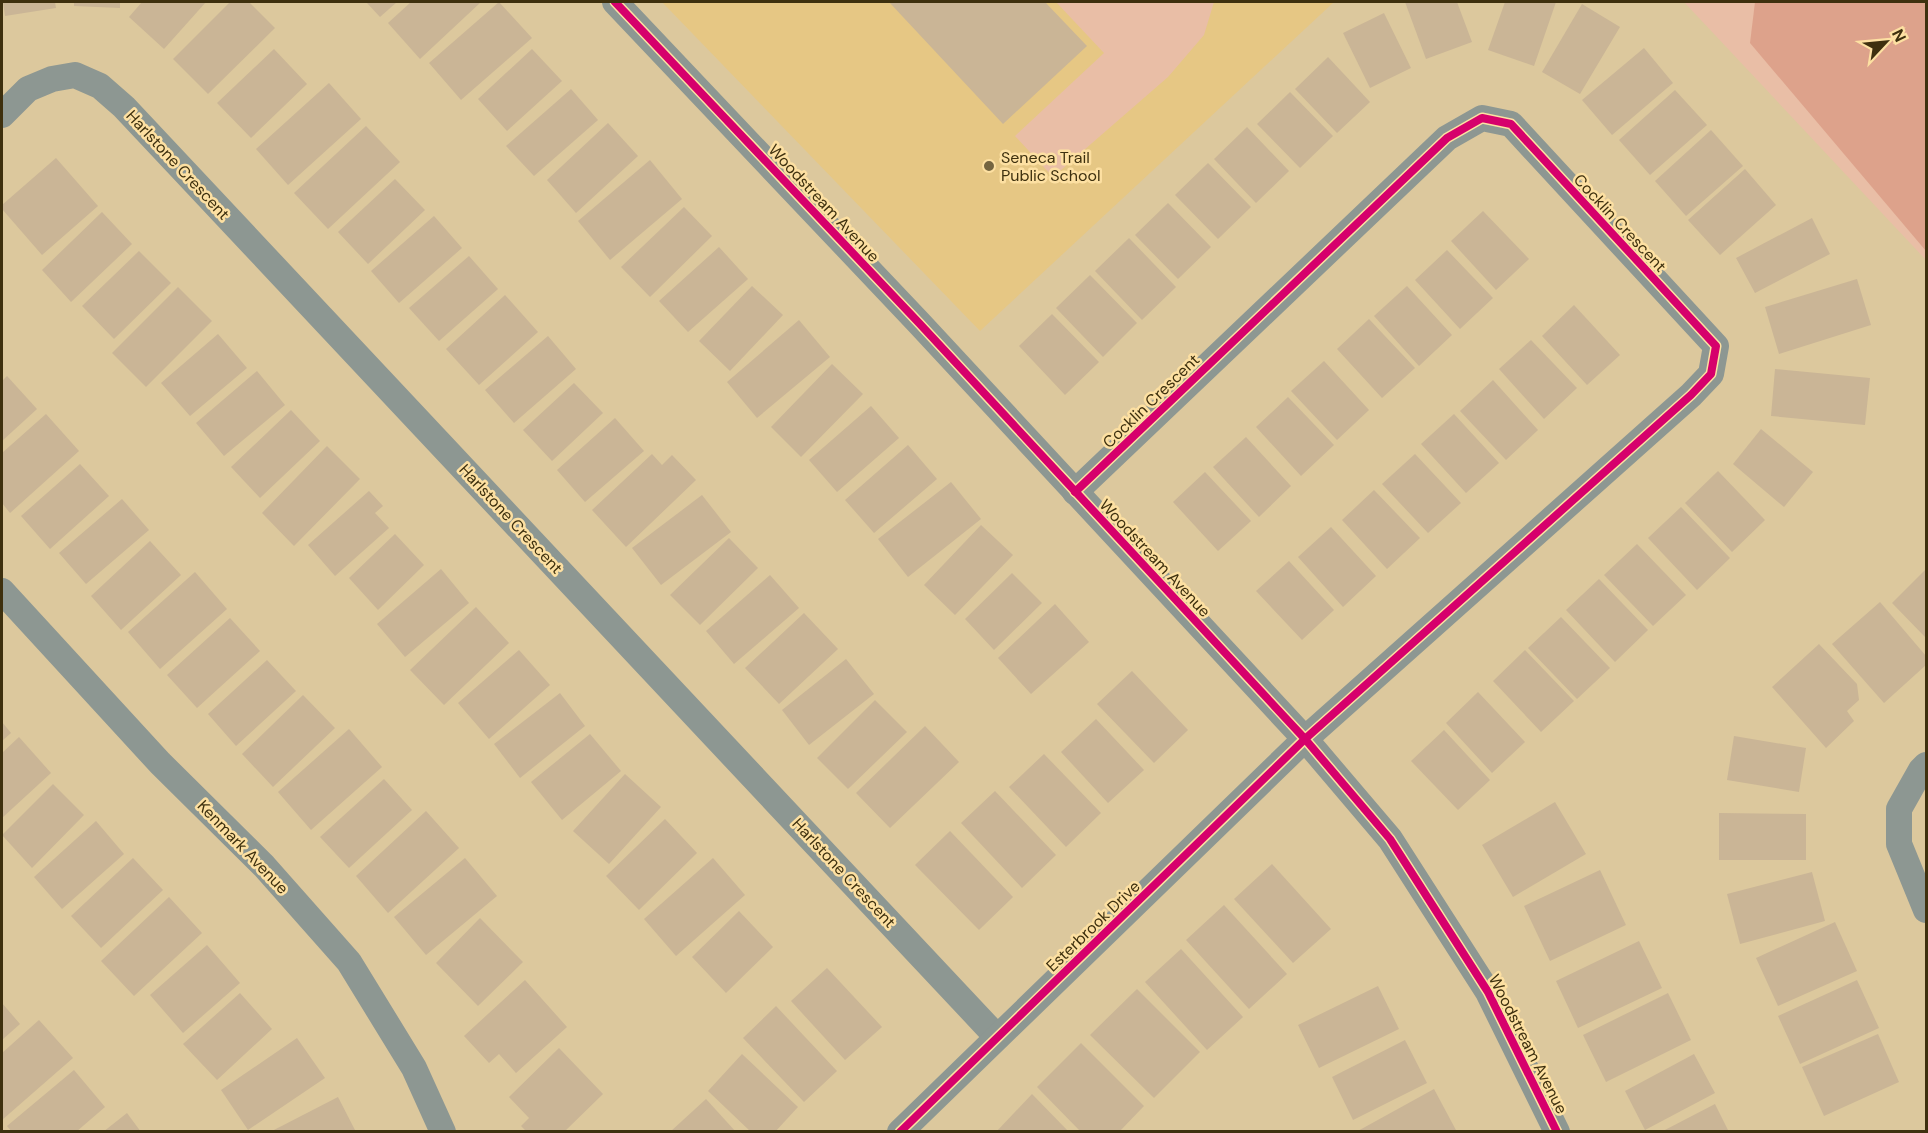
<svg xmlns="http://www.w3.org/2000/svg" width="1928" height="1133" font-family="'DM Sans',sans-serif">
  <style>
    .built { fill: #e6c784 }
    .green { fill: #e9bea6 }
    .forest { fill: #dda28b }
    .building { fill: #cab596 }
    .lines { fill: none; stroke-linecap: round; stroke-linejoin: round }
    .minor { stroke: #8d9792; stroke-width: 26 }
    .cycleway-casing { stroke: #fde0a2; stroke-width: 11 }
    .cycleway { stroke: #d6006c; stroke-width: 8 }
    .poi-dot { fill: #756540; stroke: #fde0a2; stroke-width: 2 }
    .labels { text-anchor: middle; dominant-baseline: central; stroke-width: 5; stroke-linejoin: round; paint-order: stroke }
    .poi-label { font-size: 16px; fill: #3e300e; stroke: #fde0a2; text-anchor: start }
    .street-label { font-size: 16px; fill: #3e300e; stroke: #fde0a2 }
  </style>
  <rect width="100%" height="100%" fill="#dcc89d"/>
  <polygon class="built" points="662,2 1334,2 980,331"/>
  <g class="green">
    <polygon points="1056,2 1214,2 1204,35 1168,77 1053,177 1015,136 1104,53"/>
    <polygon points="1684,2 1926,2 1926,260"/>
  </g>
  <polygon class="forest" points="1755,2 1926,2 1926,251 1750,43"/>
  <g class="building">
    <polygon points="3,2 55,2 56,8 5,16"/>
    <polygon points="74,2 120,2 120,8 74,6"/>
    <polygon points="142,2 206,2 164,49 129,17"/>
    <polygon points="230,2 249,2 275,28 208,94 173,59"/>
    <polygon points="366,2 397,2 380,17"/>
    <polygon points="411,2 481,2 420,59 388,23"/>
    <polygon points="499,2 532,38 461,100 429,63"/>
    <polygon points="889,2 1045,2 1087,46 1003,124"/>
    <polygon points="1405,2 1457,2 1472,42 1426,59"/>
    <polygon points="1505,2 1556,2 1534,66 1488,50"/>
    <polygon points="1582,4 1620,27 1580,94 1542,72"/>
    <polygon points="1384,13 1411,68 1370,88 1343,33"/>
    <polygon points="1644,48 1673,83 1612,135 1582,100"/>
    <polygon points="274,49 307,84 251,138 217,103"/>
    <polygon points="532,49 562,81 507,131 478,99"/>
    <polygon points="1328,57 1370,102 1337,133 1295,89"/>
    <polygon points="329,83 361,119 288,185 256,149"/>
    <polygon points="571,89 598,120 534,176 506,146"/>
    <polygon points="1675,90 1707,125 1650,175 1619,140"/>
    <polygon points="1290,92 1333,136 1300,168 1257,124"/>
    <polygon points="608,123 638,156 576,213 547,180"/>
    <polygon points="366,126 400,162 328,229 294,193"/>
    <polygon points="1247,127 1289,171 1256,203 1214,159"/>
    <polygon points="1711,130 1743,166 1686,216 1655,181"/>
    <polygon points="56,158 98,206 42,255 2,209 2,205"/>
    <polygon points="650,160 682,199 610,260 578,221"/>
    <polygon points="1208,163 1251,207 1218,239 1175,195"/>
    <polygon points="1745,169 1776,205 1720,255 1688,220"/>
    <polygon points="395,179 425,210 368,264 338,232"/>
    <polygon points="1168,203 1211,247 1178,279 1135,235"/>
    <polygon points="684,207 712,236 650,297 621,267"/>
    <polygon points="1483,211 1529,259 1496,290 1451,241"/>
    <polygon points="102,212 132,244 71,302 42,270"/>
    <polygon points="434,216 462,248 399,303 371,271"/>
    <polygon points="1812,218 1830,254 1755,293 1736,258"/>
    <polygon points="1129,238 1176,287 1142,320 1095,271"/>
    <polygon points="719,247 748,279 688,332 659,301"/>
    <polygon points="1447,250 1493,298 1460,329 1415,280"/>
    <polygon points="139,251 171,283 114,339 82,306"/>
    <polygon points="469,256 498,289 439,341 409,308"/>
    <polygon points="1090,275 1137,323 1103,357 1056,308"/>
    <polygon points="1857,279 1871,325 1779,354 1765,307"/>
    <polygon points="752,286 783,315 730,371 699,341"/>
    <polygon points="1407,286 1452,335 1419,366 1374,316"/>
    <polygon points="178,287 212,321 146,387 112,353"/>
    <polygon points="505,295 538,332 479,385 446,349"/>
    <polygon points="1574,305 1620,355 1587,385 1542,336"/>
    <polygon points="1052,314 1099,362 1065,395 1019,346"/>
    <polygon points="1369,319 1415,368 1382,398 1337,349"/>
    <polygon points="799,320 830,357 757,418 727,382"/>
    <polygon points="218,334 247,368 190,416 161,383"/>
    <polygon points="548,336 576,369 514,423 485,390"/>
    <polygon points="1531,340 1577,388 1544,419 1499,369"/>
    <polygon points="1324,361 1369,410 1337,440 1291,391"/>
    <polygon points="832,364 863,394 801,457 771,427"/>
    <polygon points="1775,369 1870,378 1865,425 1771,416"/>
    <polygon points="257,371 285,405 224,456 196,423"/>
    <polygon points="7,376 37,409 2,441 2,381"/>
    <polygon points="1493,380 1538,430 1506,460 1460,411"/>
    <polygon points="574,383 603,413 552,461 523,430"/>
    <polygon points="1288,397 1334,445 1301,476 1256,427"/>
    <polygon points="871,406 899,438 837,492 809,460"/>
    <polygon points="291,410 320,441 260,498 231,467"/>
    <polygon points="46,414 79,451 10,513 2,503 2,453"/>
    <polygon points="1454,414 1499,463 1466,493 1421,444"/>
    <polygon points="615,418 644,451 585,502 557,470"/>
    <polygon points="1761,429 1813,472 1784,507 1733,464"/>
    <polygon points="1246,437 1291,486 1259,517 1213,467"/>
    <polygon points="908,445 937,479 874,533 845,500"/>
    <polygon points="327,446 360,479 294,546 262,513"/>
    <polygon points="652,454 662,465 672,455 696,480 626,547 592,510"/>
    <polygon points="1415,454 1461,503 1428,533 1382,484"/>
    <polygon points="80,464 109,496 50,549 21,516"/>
    <polygon points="1718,471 1765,520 1732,552 1685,503"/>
    <polygon points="1205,472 1251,521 1218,551 1173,502"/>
    <polygon points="951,482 981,519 908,577 878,539"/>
    <polygon points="1374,490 1420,538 1387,569 1342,520"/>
    <polygon points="369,491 383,506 375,513 389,528 335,576 308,545"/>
    <polygon points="702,495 731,532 661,585 632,548"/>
    <polygon points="122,499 149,530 86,584 59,553"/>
    <polygon points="1681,507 1730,558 1697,590 1648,538"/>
    <polygon points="981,525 1013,555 955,615 924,585"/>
    <polygon points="1331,527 1376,576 1343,607 1298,557"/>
    <polygon points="395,534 424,565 378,610 349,578"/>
    <polygon points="729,538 758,568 700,625 670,595"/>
    <polygon points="150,541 181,575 121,630 91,596"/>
    <polygon points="1637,544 1686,595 1653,626 1604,575"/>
    <polygon points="1289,561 1334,610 1302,640 1256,591"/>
    <polygon points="441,569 469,603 405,657 377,624"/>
    <polygon points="1926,569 1926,638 1892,603"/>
    <polygon points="195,572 227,609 160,669 128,632"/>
    <polygon points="1012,573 1042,603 994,650 965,619"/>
    <polygon points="770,575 799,608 734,664 706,631"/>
    <polygon points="1599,579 1648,630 1615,662 1566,610"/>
    <polygon points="1880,602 1926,656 1926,665 1884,703 1832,644"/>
    <polygon points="1055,604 1089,642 1031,694 998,658"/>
    <polygon points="476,607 509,643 444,705 410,670"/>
    <polygon points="804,613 838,649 779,704 745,668"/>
    <polygon points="1561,617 1610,668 1577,699 1528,648"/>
    <polygon points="230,618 260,651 197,708 167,675"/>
    <polygon points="1819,644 1857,684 1859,700 1847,711 1854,721 1826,748 1772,687"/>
    <polygon points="519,650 550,685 489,739 458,703"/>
    <polygon points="1525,650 1574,701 1541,732 1493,681"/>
    <polygon points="846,659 874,694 809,745 782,710"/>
    <polygon points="267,660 296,691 236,746 208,714"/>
    <polygon points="1132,671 1188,730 1154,763 1097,704"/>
    <polygon points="1478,692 1525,742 1492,773 1446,723"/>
    <polygon points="560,693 585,726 520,778 494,744"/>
    <polygon points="303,695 335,728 273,787 242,754"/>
    <polygon points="875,700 907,732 848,789 817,758"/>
    <polygon points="1096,719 1144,770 1108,803 1061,752"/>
    <polygon points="2,722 11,733 2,741"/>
    <polygon points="925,726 959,762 890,828 856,793"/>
    <polygon points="349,729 382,767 311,830 278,792"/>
    <polygon points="1444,730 1490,780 1458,810 1411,761"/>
    <polygon points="590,734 621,771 562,820 531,782"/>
    <polygon points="1734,736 1806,748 1799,792 1727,780"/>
    <polygon points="19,737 51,773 2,818 2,753"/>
    <polygon points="1044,754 1101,813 1066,847 1009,787"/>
    <polygon points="625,774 661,807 609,864 573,831"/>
    <polygon points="384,779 412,810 349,868 320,837"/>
    <polygon points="53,784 84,815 32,868 2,835"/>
    <polygon points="995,791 1056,855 1022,888 961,823"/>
    <polygon points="1555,802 1586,854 1513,897 1482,845"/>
    <polygon points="426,811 459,848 388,913 356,876"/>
    <polygon points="1719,813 1806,814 1806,860 1719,860"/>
    <polygon points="665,819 697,853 639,910 606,876"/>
    <polygon points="96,821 124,854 62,909 34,877"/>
    <polygon points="950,831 1013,897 979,930 915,865"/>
    <polygon points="133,858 163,890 101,948 71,916"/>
    <polygon points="465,858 497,896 426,955 394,917"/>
    <polygon points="713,858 745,895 676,956 644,919"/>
    <polygon points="1272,864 1331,929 1293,963 1234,899"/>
    <polygon points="1600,870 1626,925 1550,961 1524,906"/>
    <polygon points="1812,872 1825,921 1740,944 1727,894"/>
    <polygon points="169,897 202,933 134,996 101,961"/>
    <polygon points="1224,905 1287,974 1249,1009 1186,940"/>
    <polygon points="739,911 773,947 726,993 692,957"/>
    <polygon points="480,918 523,962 478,1006 436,963"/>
    <polygon points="1835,922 1857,971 1778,1006 1756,958"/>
    <polygon points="1639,941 1662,988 1578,1028 1556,981"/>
    <polygon points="207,945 240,983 183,1033 150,995"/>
    <polygon points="1181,949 1243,1017 1207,1050 1145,982"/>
    <polygon points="827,968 882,1027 845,1060 791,1001"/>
    <polygon points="525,980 567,1027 516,1073 499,1054 489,1063 464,1036"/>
    <polygon points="1857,980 1879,1028 1800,1064 1778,1016"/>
    <polygon points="1378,986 1399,1029 1319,1068 1298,1025"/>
    <polygon points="1137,989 1200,1052 1154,1098 1090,1035"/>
    <polygon points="240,993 272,1029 217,1080 183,1044"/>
    <polygon points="1668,993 1691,1040 1606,1082 1583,1035"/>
    <polygon points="2,1003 20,1024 2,1040"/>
    <polygon points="776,1006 837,1071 804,1102 743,1038"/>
    <polygon points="39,1020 73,1058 2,1120 2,1053"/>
    <polygon points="1878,1034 1899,1082 1824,1116 1802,1067"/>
    <polygon points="297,1038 325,1078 248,1130 221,1090"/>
    <polygon points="1405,1040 1427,1083 1353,1120 1332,1077"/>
    <polygon points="1081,1043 1144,1106 1119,1132 1081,1132 1037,1087"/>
    <polygon points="559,1048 603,1094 564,1132 527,1132 521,1126 529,1118 509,1097"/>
    <polygon points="742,1054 798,1107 775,1132 751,1132 708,1091"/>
    <polygon points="1694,1054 1715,1093 1645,1130 1625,1091"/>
    <polygon points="74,1070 105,1107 76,1132 12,1132 7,1126"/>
    <polygon points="1434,1089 1457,1132 1356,1132"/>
    <polygon points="1032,1094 1069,1132 996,1132"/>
    <polygon points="338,1097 356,1132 270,1132"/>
    <polygon points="706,1099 736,1132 670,1132"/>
    <polygon points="1715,1104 1729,1132 1661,1132"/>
    <polygon points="127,1113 141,1132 103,1132"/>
  </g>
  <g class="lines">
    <g class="minor">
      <polyline points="615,2 919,323 1305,739 1390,839 1488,992 1557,1132"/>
      <polyline points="2,115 28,89 52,79 75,75 100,86 124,107 997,1037"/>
      <polyline points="2,591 160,763 264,866 349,962 414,1068 443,1132"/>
      <polyline points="1926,765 1921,770 1899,809 1899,844 1926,910"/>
      <polyline points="900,1132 1305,739 1691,395 1711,374 1716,346 1511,124 1482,118 1447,138 1075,492"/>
    </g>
    <g class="cycleway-casing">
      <g id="cycleway">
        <polyline points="615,2 919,323 1305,739 1390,839 1488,992 1557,1132"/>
        <polyline points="900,1132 1305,739 1691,395 1711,374 1716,346 1511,124 1482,118 1447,138 1075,492"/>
      </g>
    </g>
    <use href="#cycleway" class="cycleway"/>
  </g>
  <circle class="poi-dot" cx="989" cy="166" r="6"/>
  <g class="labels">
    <g class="poi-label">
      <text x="1001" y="157">Seneca Trail<tspan x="1001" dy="18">Public School</tspan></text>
    </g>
    <g class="street-label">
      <text transform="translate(178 165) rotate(47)">Harlstone Crescent</text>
      <text transform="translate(824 203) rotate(47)">Woodstream Avenue</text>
      <text transform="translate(1620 223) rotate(47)">Cocklin Crescent</text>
      <text transform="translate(1151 401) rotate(-44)">Cocklin Crescent</text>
      <text transform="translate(511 519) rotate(47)">Harlstone Crescent</text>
      <text transform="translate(1155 558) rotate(47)">Woodstream Avenue</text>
      <text transform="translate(243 847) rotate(46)">Kenmark Avenue</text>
      <text transform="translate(844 873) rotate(47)">Harlstone Crescent</text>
      <text transform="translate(1093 926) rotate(-44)">Esterbrook Drive</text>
      <text transform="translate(1528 1044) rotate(63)">Woodstream Avenue</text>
    </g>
  </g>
  <rect width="1928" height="1133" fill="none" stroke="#3e300e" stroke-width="6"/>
  <g transform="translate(1886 42) rotate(64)" stroke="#fde0a2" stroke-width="4.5" paint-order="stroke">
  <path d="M0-4.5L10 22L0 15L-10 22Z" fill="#3e300e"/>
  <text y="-9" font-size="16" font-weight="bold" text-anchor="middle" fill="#3e300e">N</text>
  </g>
</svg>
